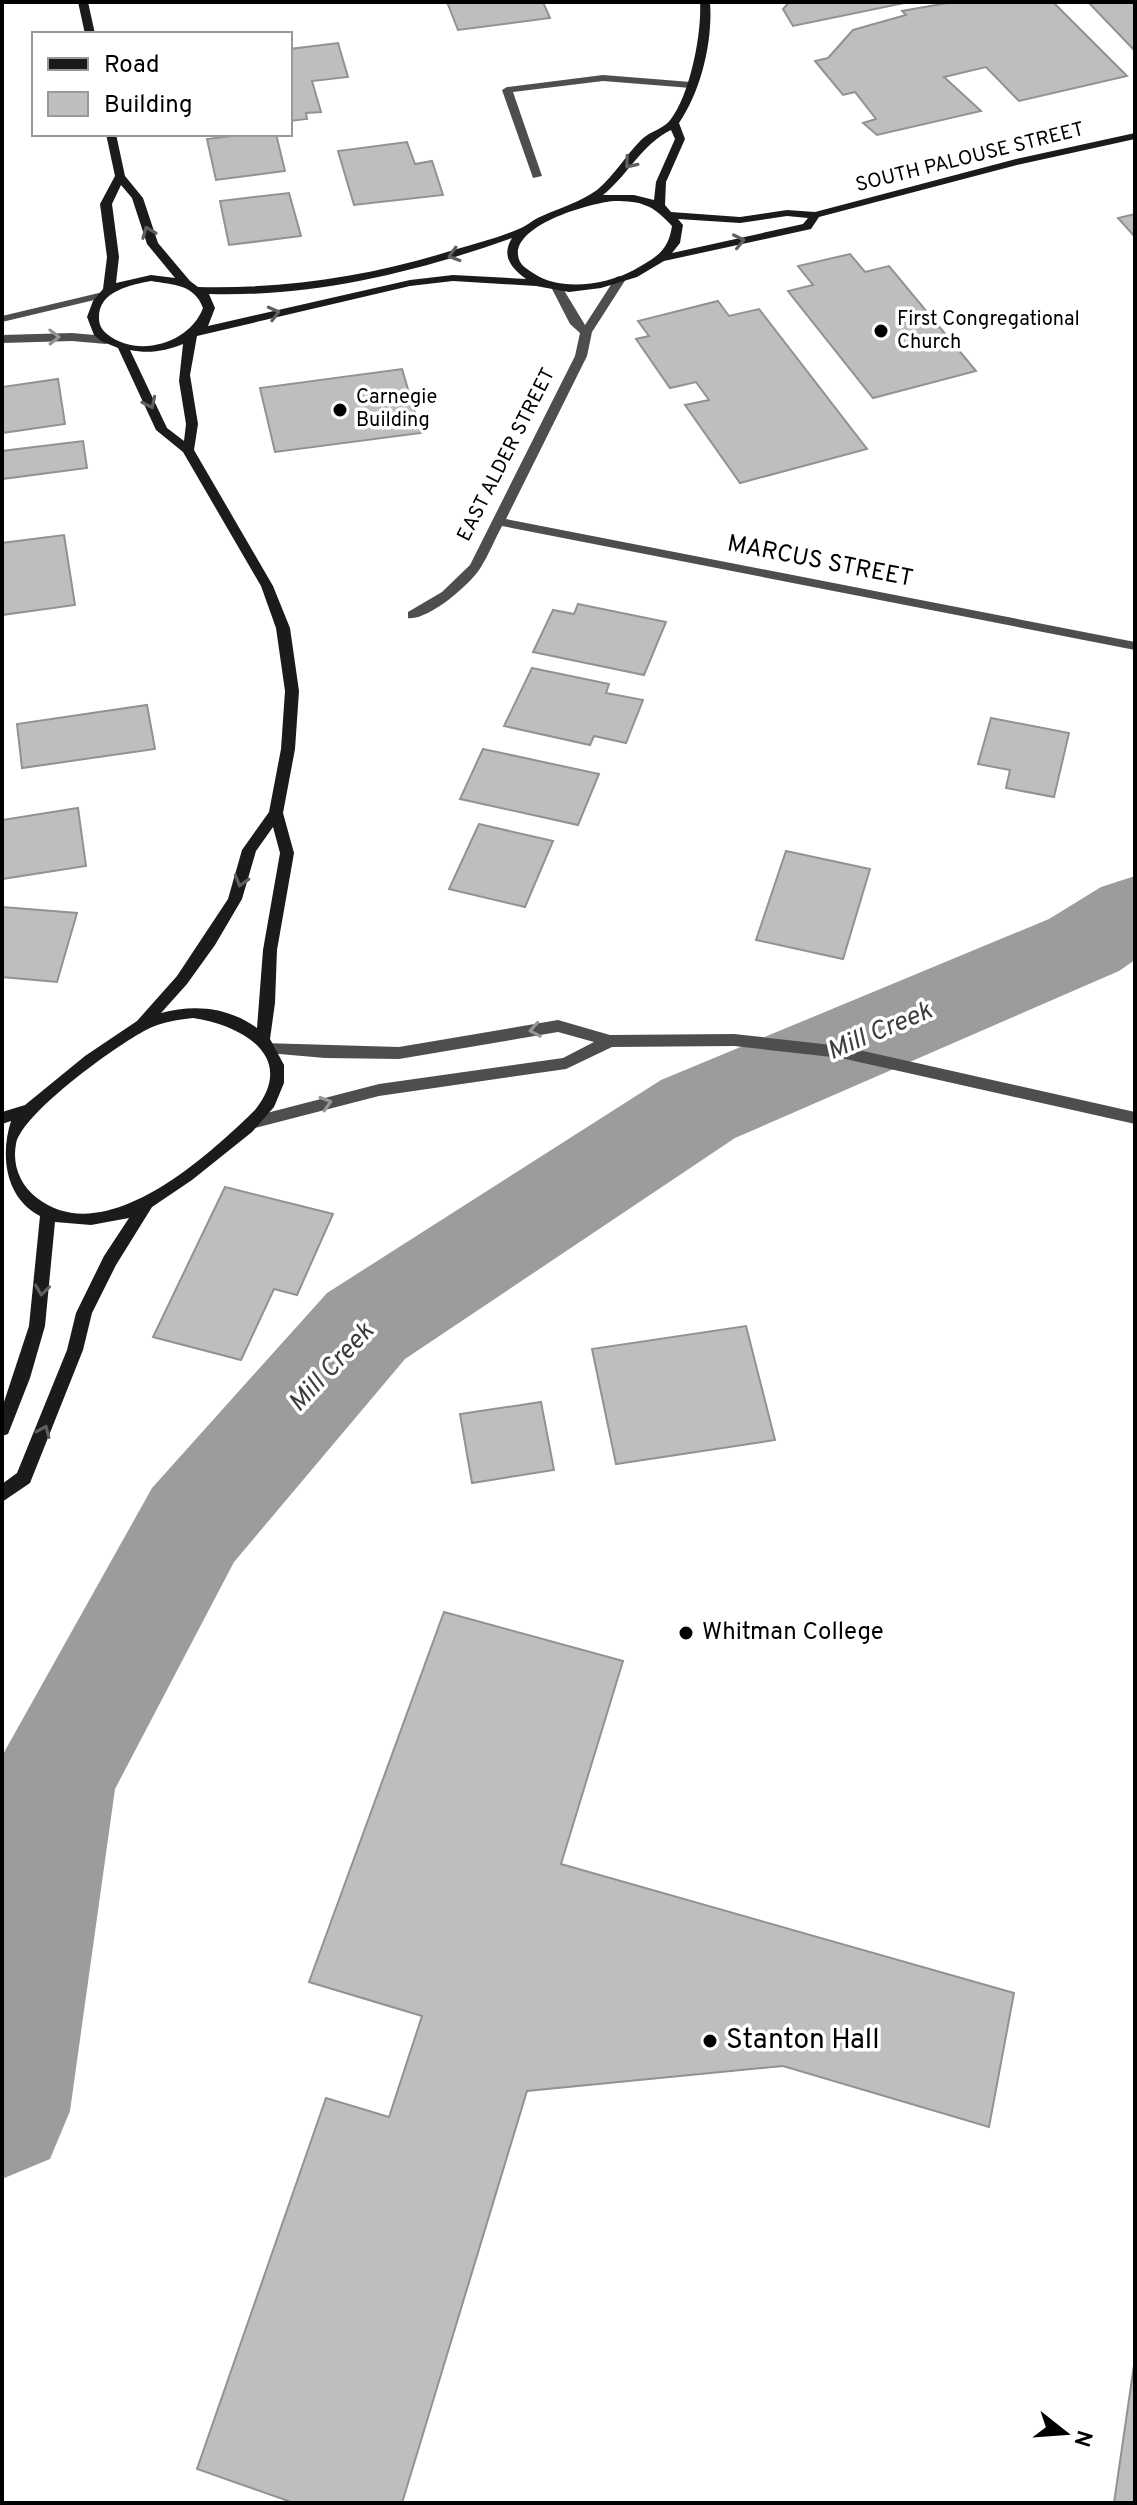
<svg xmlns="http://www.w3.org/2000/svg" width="1137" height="2505" font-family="Overpass,sans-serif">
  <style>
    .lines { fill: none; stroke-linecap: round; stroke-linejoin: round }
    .river { fill: #9c9c9c; fill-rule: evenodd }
    .building { fill: #bebebe; stroke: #929292; stroke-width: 2 }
    .service { fill: #4e4e4e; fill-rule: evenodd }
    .minor { fill: #4e4e4e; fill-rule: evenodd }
    .tertiary { fill: #4e4e4e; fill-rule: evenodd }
    .secondary { fill: #1b1b1b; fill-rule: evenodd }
    .oneway { stroke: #5f5f5f }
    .oneway2 { stroke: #959595 }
    .poi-dot { fill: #000; stroke: #fff; stroke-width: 3 }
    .labels { text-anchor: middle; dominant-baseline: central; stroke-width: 7; stroke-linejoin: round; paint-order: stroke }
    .far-street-label { font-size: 20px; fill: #000; stroke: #fff }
    .far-poi-label { font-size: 20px; fill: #000; stroke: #fff; text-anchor: start }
    .street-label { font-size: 24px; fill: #000; stroke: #fff }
    .poi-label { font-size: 24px; fill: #000; stroke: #fff; text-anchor: start }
    .water-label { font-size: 26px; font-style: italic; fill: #3d3d3d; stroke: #fff }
    .near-poi-label { font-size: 28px; fill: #000; stroke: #fff; text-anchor: start }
  </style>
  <rect width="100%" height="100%" fill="#fff"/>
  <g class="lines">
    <polygon class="river" points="1135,876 1135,960 1119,971 735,1138 405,1359 234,1562 115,1789 70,2111 50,2159 2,2179 2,1756 152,1488 327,1293 661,1080 1049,919 1101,887"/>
  </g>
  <g class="building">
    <polygon points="447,2 543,2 550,18 458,30"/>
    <polygon points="789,2 909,2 793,26 783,9"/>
    <polygon points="953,2 1053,2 1127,76 1019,101 986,67 944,77 981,111 877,135 863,123 876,119 855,92 843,95 815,61 828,58 853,30 906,15 902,11"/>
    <polygon points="1088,2 1135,2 1135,51"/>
    <polygon points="338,43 348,77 312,81 321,112 306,113 307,119 290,121 290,49"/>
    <polygon points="248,134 276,134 285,171 216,180 207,139"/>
    <polygon points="407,142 415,164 432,161 443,195 354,205 338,151"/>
    <polygon points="289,193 301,236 229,245 220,201"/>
    <polygon points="1135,214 1135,237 1118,218"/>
    <polygon points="850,254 865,272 889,266 976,371 873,398 788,291 813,285 798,266"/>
    <polygon points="718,301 729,316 759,309 867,449 740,483 685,405 709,400 696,382 670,388 636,339 649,336 638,321"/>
    <polygon points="402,369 421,433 275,452 260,388"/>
    <polygon points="58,379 65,424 2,433 2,387"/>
    <polygon points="83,441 87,468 2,479 2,451"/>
    <polygon points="64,535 75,605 2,615 2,543"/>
    <polygon points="578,604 666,622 644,675 533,652 553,610 574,614"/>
    <polygon points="532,668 609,684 606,693 643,700 626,743 594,736 590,745 504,726"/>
    <polygon points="147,705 155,749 22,768 17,724"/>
    <polygon points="991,718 1069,733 1054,797 1006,788 1010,770 978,764"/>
    <polygon points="483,749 599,774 578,825 460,799"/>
    <polygon points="78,808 86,866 2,879 2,820"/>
    <polygon points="479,824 553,841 525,907 449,889"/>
    <polygon points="786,851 870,869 843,959 756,940"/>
    <polygon points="2,907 77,913 57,982 2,977"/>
    <polygon points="225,1187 333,1214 297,1295 274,1289 241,1360 153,1337"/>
    <polygon points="746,1326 775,1440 616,1464 592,1349"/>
    <polygon points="541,1402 554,1470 472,1483 460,1414"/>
    <polygon points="444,1612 623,1661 561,1864 1014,1993 989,2127 783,2066 527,2091 402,2503 294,2503 197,2469 326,2098 389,2117 422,2016 309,1982"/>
    <polygon points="1135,2358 1135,2503 1114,2503"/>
  </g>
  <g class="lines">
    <polygon class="service" points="603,75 691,82 696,85 691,88 603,81 513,92 542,176 533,178 502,90 507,87"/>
    <g class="minor">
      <path d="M 620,276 L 626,279 L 592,332 L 587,356 L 506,519 L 1135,642 L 1135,650 L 502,526 C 495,539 489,554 481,567 C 471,584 428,621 408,618 L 408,612 L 442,592 L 470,565 L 575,356 L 580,333 L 570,324 L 552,289 L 562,287 L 585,325 L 616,277 Z"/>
      <polygon points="103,292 107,293 107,297 2,322 2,316"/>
      <polygon points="72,333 106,336 112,340 106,344 72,341 2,343 2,335"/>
    </g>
    <polygon class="tertiary" points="558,1020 610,1035 734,1034 841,1046 1135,1112 1135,1124 841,1058 734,1046 612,1047 566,1069 379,1096 251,1129 243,1123 251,1117 379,1084 563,1058 594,1042 558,1032 399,1059 325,1058 268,1053 263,1051 260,1047 263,1043 399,1047"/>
    <g class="secondary">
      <polygon points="78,2 88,2 95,34 85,34"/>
      <path d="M 700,2 L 710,2 C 713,41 701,91 679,123 L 685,139 L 666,182 L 665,205 L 671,212 L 740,217 L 787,210 L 815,212 L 1016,159 L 1135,133 L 1135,139 L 1017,165 L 819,217 L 811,229 L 664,261 L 637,277 L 601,288 L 569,292 L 536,286 L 453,281 L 410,286 L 197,336 L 190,375 L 198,424 L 194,450 L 273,586 L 290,628 L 299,691 L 295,749 L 283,813 L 294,853 L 277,950 L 275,1003 L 270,1039 L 284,1065 L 284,1083 L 274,1107 L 252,1132 L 192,1180 L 152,1207 L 116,1265 L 92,1313 L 83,1350 L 30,1483 L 2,1502 L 2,1484 L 17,1473 L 67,1350 L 76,1313 L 104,1256 L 129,1218 L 91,1225 L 55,1222 L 45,1326 L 30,1378 L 10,1429 L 8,1434 L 2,1436 L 2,1408 L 29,1326 L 40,1216 C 5,1198 0,1155 11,1121 L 2,1124 L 2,1112 L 25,1105 L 85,1056 L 137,1021 L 177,976 L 228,899 L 242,850 L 269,812 L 281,749 L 285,691 L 276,628 L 261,586 L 183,452 L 156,430 L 118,348 L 101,341 L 94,335 L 87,317 L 93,301 L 103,289 L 107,257 L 100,204 L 115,176 L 106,134 L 116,134 L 125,176 L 143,198 L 158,243 L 190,281 L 198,287 C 287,289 372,276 457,249 C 478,243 501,237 521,228 C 528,225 534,219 542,216 C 560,208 580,202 597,190 C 615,175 625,156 641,140 C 650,131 664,129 671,119 C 690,94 702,33 700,2 ZM 671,130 L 675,139 L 656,182 L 654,200 L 634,195 L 603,195 C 628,175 642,144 671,130 ZM 121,185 L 132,198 L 147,244 L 175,278 L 151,275 L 116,283 L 119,257 L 112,204 ZM 614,201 C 642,201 653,205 672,226 C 668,252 656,257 634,270 C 606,285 560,292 533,273 C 526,268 519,265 518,255 C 515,224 591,203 614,201 ZM 787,216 L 808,218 L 803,224 L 672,253 L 680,243 L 683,225 L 678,219 L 740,223 ZM 512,238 C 501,256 511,268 526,279 L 453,275 L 410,280 L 208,326 L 215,308 L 209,294 C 313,297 414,273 512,238 ZM 151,281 C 174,285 194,284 203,308 C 190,343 138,359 107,334 C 102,330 99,325 99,318 C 98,291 131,285 151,281 ZM 183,344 L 179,381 L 186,424 L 184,441 L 167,428 L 130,350 C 149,354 166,351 183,344 ZM 273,827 L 280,853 L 263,950 L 257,1028 C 228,1007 194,1004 161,1013 L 187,984 L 215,945 L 242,899 L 256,851 ZM 193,1018 C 241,1025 298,1056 255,1110 C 208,1156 105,1251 37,1198 C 20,1185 12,1165 16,1144 C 22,1113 117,1045 146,1030 C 161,1022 177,1020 193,1018 Z"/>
    </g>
  </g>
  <defs><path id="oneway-chevron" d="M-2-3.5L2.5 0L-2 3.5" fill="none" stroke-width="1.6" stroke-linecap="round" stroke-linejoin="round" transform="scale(2)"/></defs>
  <g class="oneway">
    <use href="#oneway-chevron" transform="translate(630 163) rotate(130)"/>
    <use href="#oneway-chevron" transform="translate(148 232) rotate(-111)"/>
    <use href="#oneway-chevron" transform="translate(739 241) rotate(-12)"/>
    <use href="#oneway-chevron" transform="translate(454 255) rotate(163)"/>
    <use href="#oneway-chevron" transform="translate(274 313) rotate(-15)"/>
    <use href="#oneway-chevron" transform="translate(150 403) rotate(65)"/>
    <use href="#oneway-chevron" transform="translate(241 881) rotate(106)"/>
    <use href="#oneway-chevron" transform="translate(42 1290) rotate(97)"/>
    <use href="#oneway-chevron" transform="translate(44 1431) rotate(-67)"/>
  </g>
  <g class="oneway2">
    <use href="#oneway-chevron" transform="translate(54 337) rotate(-1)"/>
    <use href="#oneway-chevron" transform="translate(535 1030) rotate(170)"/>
    <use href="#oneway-chevron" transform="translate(326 1103) rotate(-17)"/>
  </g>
  <g class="poi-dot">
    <circle cx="881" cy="331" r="8"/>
    <circle cx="340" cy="410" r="8"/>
    <circle cx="686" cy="1633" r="8"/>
    <circle cx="710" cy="2041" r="8"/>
  </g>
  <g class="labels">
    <g class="far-street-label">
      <text transform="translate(970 158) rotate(-14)">SOUTH PALOUSE STREET</text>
      <text transform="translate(507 455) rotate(-63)">EAST ALDER STREET</text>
    </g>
    <g class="far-poi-label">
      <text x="897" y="320">First Congregational<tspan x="897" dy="23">Church</tspan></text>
      <text x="356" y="398">Carnegie<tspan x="356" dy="23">Building</tspan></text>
    </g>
    <g class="street-label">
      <text transform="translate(820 562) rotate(11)">MARCUS STREET</text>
    </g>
    <g class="poi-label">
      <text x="702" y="1633">Whitman College</text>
    </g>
    <g class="water-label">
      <text transform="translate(880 1032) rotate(-23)">Mill Creek</text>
      <text transform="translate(332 1368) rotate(-47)">Mill Creek</text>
    </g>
    <g class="near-poi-label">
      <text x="726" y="2041">Stanton Hall</text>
    </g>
  </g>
  <rect width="1137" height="2505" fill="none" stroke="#000000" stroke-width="8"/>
  <rect x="32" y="32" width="260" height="104" fill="#ffffff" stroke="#999999" stroke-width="2"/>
  <rect x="48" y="58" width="40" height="12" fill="#1b1b1b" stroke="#999999" stroke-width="2"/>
  <text x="104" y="72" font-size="24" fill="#000000">Road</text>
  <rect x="48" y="92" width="40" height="24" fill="#bebebe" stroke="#999999" stroke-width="2"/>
  <text x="104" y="112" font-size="24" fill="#000000">Building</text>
  <g transform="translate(1065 2433) rotate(107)" stroke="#ffffff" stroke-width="6" paint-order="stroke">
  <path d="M0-6L14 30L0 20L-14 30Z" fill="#000000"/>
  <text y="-12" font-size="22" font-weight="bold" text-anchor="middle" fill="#000000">N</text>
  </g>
</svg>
